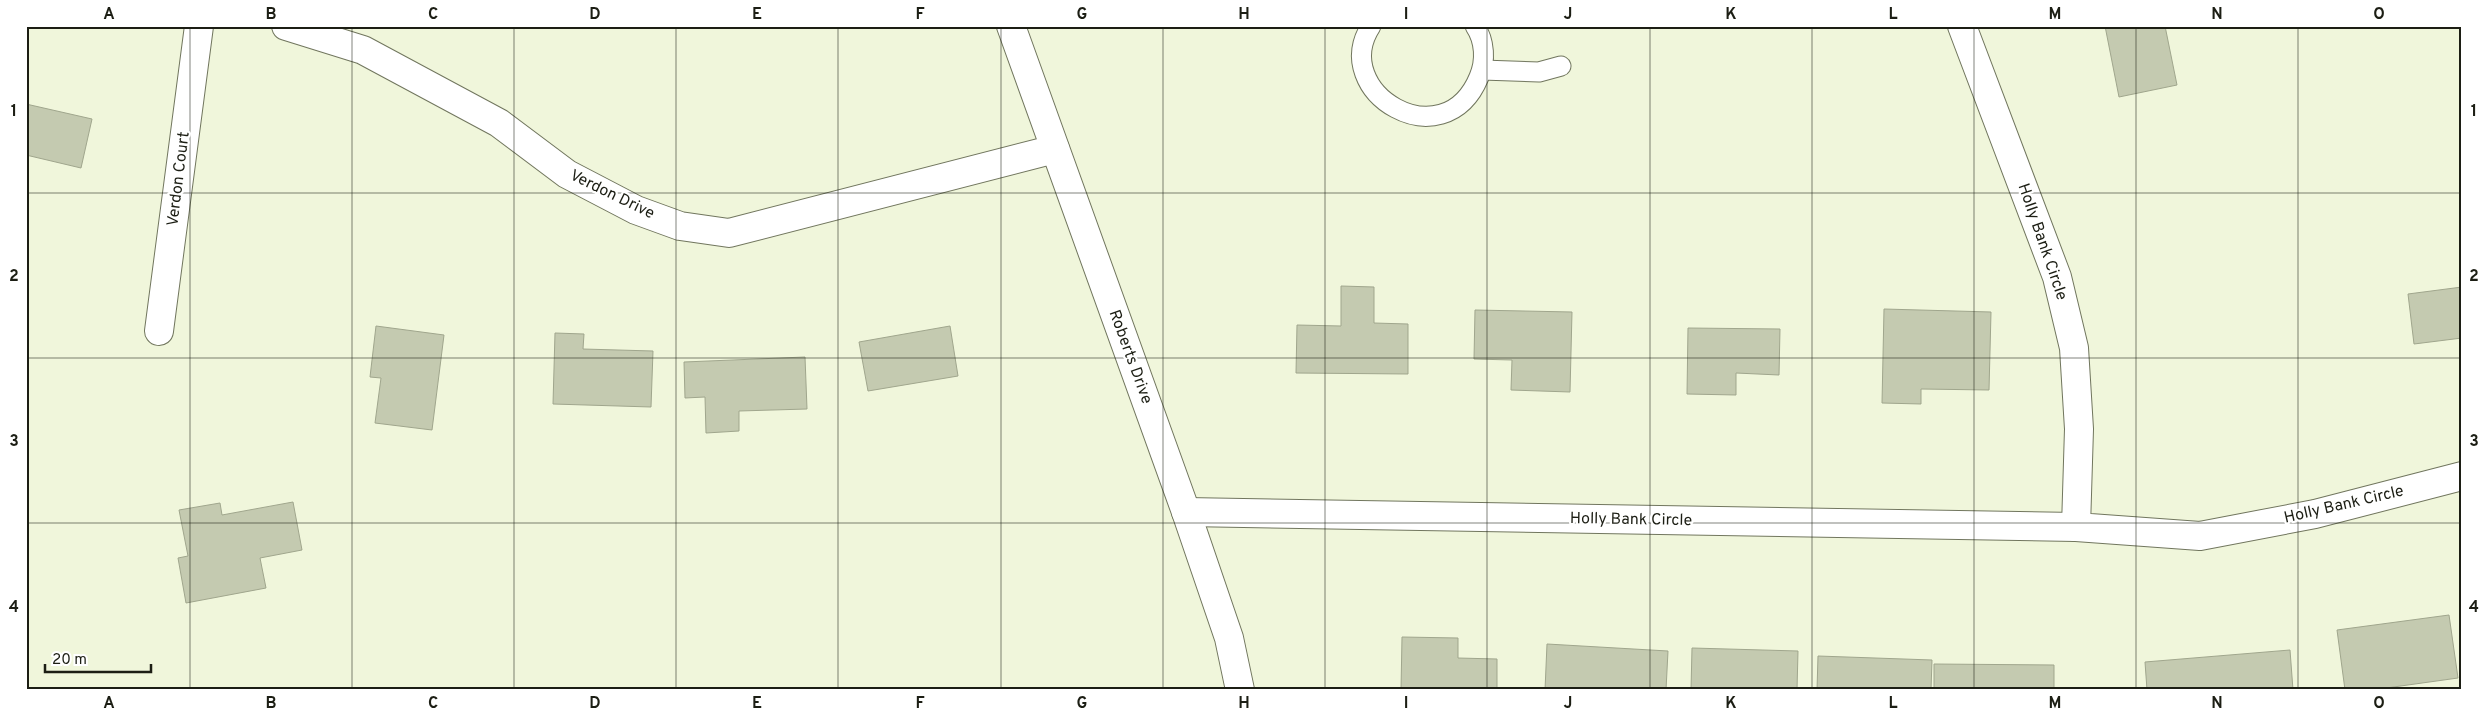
<svg xmlns="http://www.w3.org/2000/svg" width="2488" height="716" font-family="Overpass,sans-serif">
  <style>
    .building { fill: #c4cab0; stroke: #a0a68d }
    .lines { fill: none; stroke-linecap: round; stroke-linejoin: round }
    .lane-casing { stroke: #71765e; stroke-width: 21 }
    .street-casing { stroke: #71765e; stroke-width: 30 }
    .secondary-casing { stroke: #71765e; stroke-width: 30 }
    .lane { stroke: #fff; stroke-width: 19 }
    .street { stroke: #fff; stroke-width: 28 }
    .secondary { stroke: #fff; stroke-width: 28 }
    .grid { fill: none; stroke: #1c1e14; stroke-width: 1; stroke-opacity: 0.55 }
    .labels { text-anchor: middle; dominant-baseline: central; stroke-width: 4.5; stroke-linejoin: round; paint-order: stroke }
    .street-label { font-size: 16px; fill: #1c1e14; stroke: #fff }
    .neatline { fill: none; stroke: #1c1e14; stroke-width: 2 }
    .grid-label { font-size: 16px; text-anchor: middle; font-weight: bold; fill: #1c1e14 }
  </style>
  <rect width="100%" height="100%" fill="#f0f6db"/>
  <g class="building">
    <polygon points="2105,26 2165,26 2177,85 2119,97"/>
    <polygon points="26,104 92,119 81,168 26,155"/>
    <polygon points="1341,286 1374,287 1374,323 1408,324 1408,374 1296,373 1297,325 1341,326"/>
    <polygon points="2462,287 2462,338 2414,344 2408,294"/>
    <polygon points="1884,309 1991,312 1989,390 1921,389 1921,404 1882,403"/>
    <polygon points="1475,310 1572,312 1570,392 1511,390 1512,360 1474,359"/>
    <polygon points="376,326 444,335 432,430 375,423 381,378 370,377"/>
    <polygon points="950,326 958,376 868,391 859,342"/>
    <polygon points="1688,328 1780,329 1779,375 1736,373 1736,395 1687,394"/>
    <polygon points="555,333 584,334 583,349 653,351 651,407 553,404"/>
    <polygon points="805,357 807,409 739,411 739,431 706,433 705,397 685,398 684,362"/>
    <polygon points="293,502 302,550 260,558 266,588 186,603 178,558 188,556 179,510 220,503 222,515"/>
    <polygon points="2449,615 2458,678 2372,690 2345,690 2337,630"/>
    <polygon points="1402,637 1458,638 1458,658 1497,659 1497,690 1401,690"/>
    <polygon points="1547,644 1668,651 1666,690 1545,690"/>
    <polygon points="1692,648 1798,651 1797,690 1691,690"/>
    <polygon points="2290,650 2293,690 2147,690 2145,662"/>
    <polygon points="1818,656 1932,660 1931,690 1817,690"/>
    <polygon points="1934,664 2054,665 2054,690 1934,690"/>
  </g>
  <g class="lines">
    <g class="lane-casing">
      <g id="lane">
        <path d="M 1371,26 C 1328,92 1444,162 1479,77 C 1486,61 1485,41 1475,26"/>
        <polyline points="1482,70 1539,72 1561,66"/>
      </g>
    </g>
    <g class="street-casing">
      <g id="street">
        <polyline points="286,26 363,50 499,123 567,174 636,210 680,226 729,233 1055,149"/>
        <polyline points="1962,26 2057,277 2074,348 2079,429 2076,527 2200,536 2315,514 2462,476"/>
        <polyline points="159,331 199,26"/>
        <polyline points="1186,512 2076,527"/>
      </g>
    </g>
    <g class="secondary-casing">
      <polyline id="secondary" points="1011,26 1186,512 1229,638 1240,690"/>
    </g>
    <use href="#lane" class="lane"/>
    <use href="#street" class="street"/>
    <use href="#secondary" class="secondary"/>
  </g>
  <path class="grid" d="M 190,26 L 190,690M 352,26 L 352,690M 514,26 L 514,690M 676,26 L 676,690M 838,26 L 838,690M 1001,26 L 1001,690M 1163,26 L 1163,690M 1325,26 L 1325,690M 1487,26 L 1487,690M 1650,26 L 1650,690M 1812,26 L 1812,690M 1974,26 L 1974,690M 2136,26 L 2136,690M 2298,26 L 2298,690M 26,193 L 2462,193M 26,358 L 2462,358M 26,523 L 2462,523"/>
  <g class="labels">
    <g class="street-label">
      <text transform="translate(179 179) rotate(-83)">Verdon Court</text>
      <text transform="translate(612 195) rotate(26)">Verdon Drive</text>
      <text transform="translate(2042 242) rotate(71)">Holly Bank Circle</text>
      <text transform="translate(1130 357) rotate(70)">Roberts Drive</text>
      <text transform="translate(2344 505) rotate(-13)">Holly Bank Circle</text>
      <text transform="translate(1631 520) rotate(1)">Holly Bank Circle</text>
    </g>
  </g>
  <rect width="2488" height="716" fill="none" stroke="#ffffff" stroke-width="55"/>
  <path d="M45 664v8h106v-8" fill="none" stroke="#1c1e14" stroke-width="2.5"/>
  <text x="52" y="664" font-size="15" fill="#1c1e14" stroke="#ffffff" stroke-width="4" paint-order="stroke">20 m</text>
  <rect x="28" y="28" width="2432" height="660" class="neatline"/>
  <g class="grid-label">
    <text x="109" y="19">A</text>
    <text x="271" y="19">B</text>
    <text x="433" y="19">C</text>
    <text x="595" y="19">D</text>
    <text x="757" y="19">E</text>
    <text x="920" y="19">F</text>
    <text x="1082" y="19">G</text>
    <text x="1244" y="19">H</text>
    <text x="1406" y="19">I</text>
    <text x="1568" y="19">J</text>
    <text x="1731" y="19">K</text>
    <text x="1893" y="19">L</text>
    <text x="2055" y="19">M</text>
    <text x="2217" y="19">N</text>
    <text x="2379" y="19">O</text>
    <text x="14" y="116">1</text>
    <text x="2474" y="116">1</text>
    <text x="14" y="281">2</text>
    <text x="2474" y="281">2</text>
    <text x="14" y="446">3</text>
    <text x="2474" y="446">3</text>
    <text x="14" y="612">4</text>
    <text x="2474" y="612">4</text>
    <text x="109" y="708">A</text>
    <text x="271" y="708">B</text>
    <text x="433" y="708">C</text>
    <text x="595" y="708">D</text>
    <text x="757" y="708">E</text>
    <text x="920" y="708">F</text>
    <text x="1082" y="708">G</text>
    <text x="1244" y="708">H</text>
    <text x="1406" y="708">I</text>
    <text x="1568" y="708">J</text>
    <text x="1731" y="708">K</text>
    <text x="1893" y="708">L</text>
    <text x="2055" y="708">M</text>
    <text x="2217" y="708">N</text>
    <text x="2379" y="708">O</text>
  </g>
</svg>
